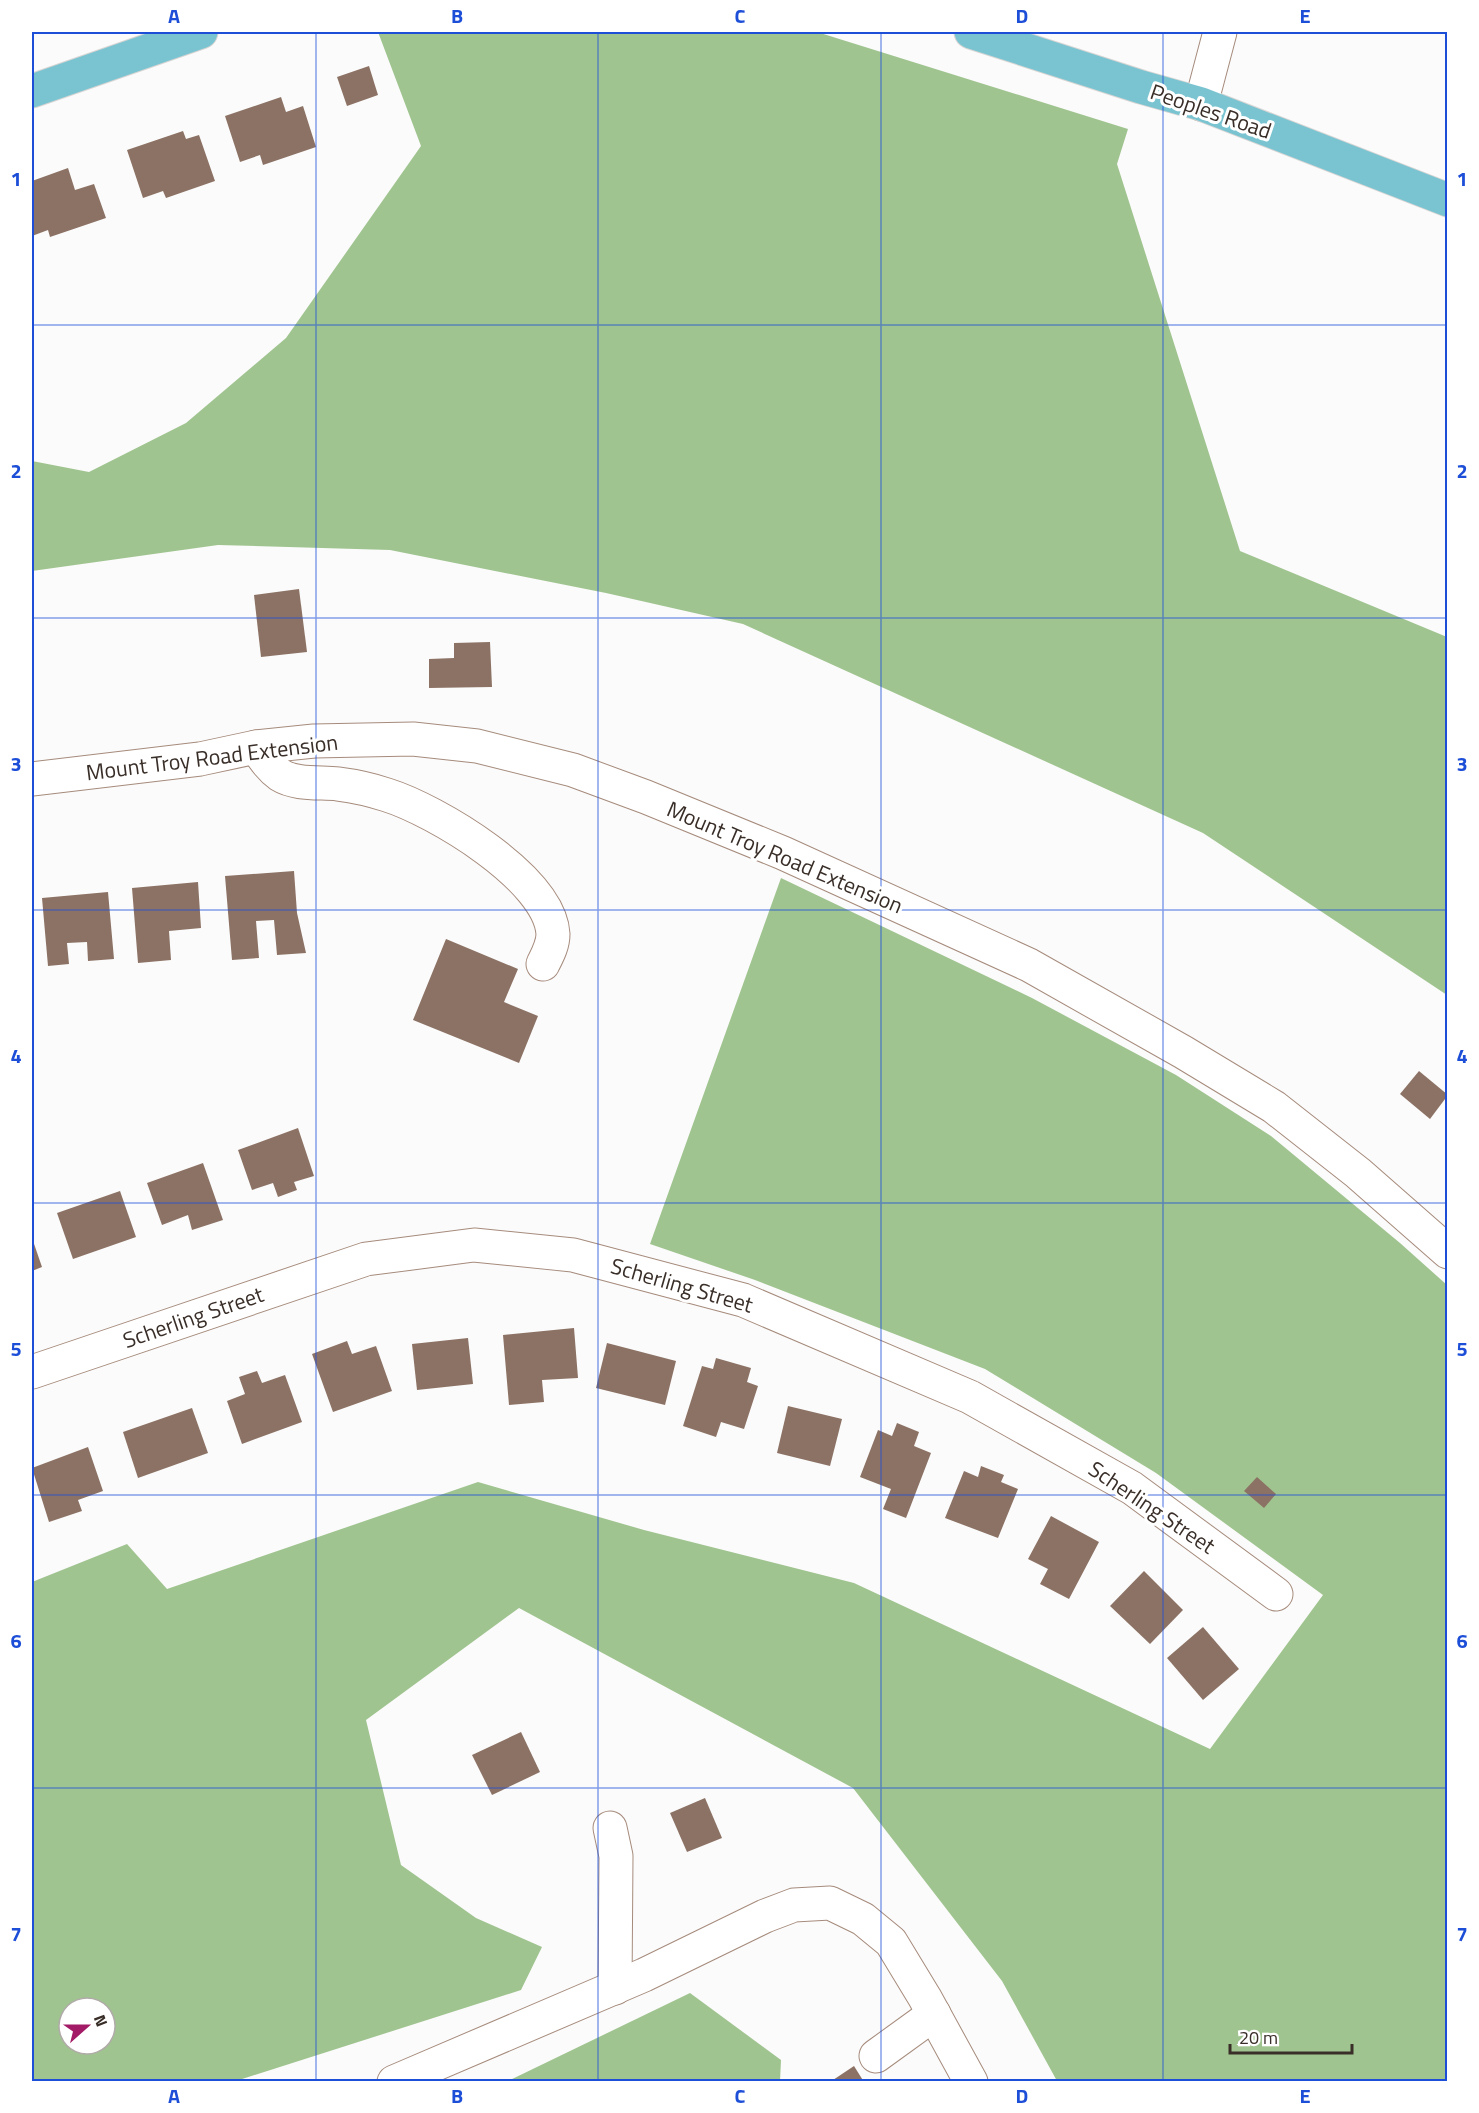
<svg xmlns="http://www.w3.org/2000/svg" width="1479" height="2113" font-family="'Titillium Web',sans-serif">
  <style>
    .forest { fill: #a0c48f; fill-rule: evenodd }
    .building { fill: #8c7264 }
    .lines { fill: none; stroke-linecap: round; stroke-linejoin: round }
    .minor-casing { stroke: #a68b7c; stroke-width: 35 }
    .major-casing { stroke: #d7d5d4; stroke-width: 35 }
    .minor { stroke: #fff; stroke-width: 33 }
    .major { stroke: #7ac4d1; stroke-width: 33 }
    .grid { fill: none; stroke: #1d4ed8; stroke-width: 1.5; stroke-opacity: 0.55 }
    .labels { text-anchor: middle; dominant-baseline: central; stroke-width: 6; stroke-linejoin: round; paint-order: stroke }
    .street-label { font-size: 22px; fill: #392e28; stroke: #fff }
    .neatline { fill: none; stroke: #1d4ed8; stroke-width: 2 }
    .grid-label { font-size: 20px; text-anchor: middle; font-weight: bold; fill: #1d4ed8 }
  </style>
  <rect width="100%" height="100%" fill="#fbfbfb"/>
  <g class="forest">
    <polygon points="378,32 817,32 1128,129 1117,164 1240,551 1447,637 1447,995 1203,833 743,624 606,593 390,550 218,545 32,571 32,461 89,472 186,423 286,338 421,146"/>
    <path d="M 781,878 L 1032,998 L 1176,1075 L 1271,1136 L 1400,1243 L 1447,1285 L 1447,2081 L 1057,2081 L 1002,1981 L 853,1788 L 519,1608 L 366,1720 L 401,1865 L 476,1918 L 542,1947 L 521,1990 L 236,2081 L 32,2082 L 32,1582 L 127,1544 L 167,1589 L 478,1482 L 644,1530 L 854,1583 L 1210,1749 L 1323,1595 L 1156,1473 L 985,1369 L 755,1280 L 650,1244 ZM 69,2008 L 105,2008 L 105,2044 L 69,2044 Z"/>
    <polygon points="690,1993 781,2060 780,2081 508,2081"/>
  </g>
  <g class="building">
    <polygon points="369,66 378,95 347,106 337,77"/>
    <polygon points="281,97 286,112 303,106 316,147 263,165 260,155 240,162 225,116"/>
    <polygon points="183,131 186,139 199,135 215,181 166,198 163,191 143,198 127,150"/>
    <polygon points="68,168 75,190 94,184 106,218 50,237 48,230 32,236 32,181"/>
    <polygon points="299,589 307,652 261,657 254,595"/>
    <polygon points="490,642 492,687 429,688 429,659 454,658 454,643"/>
    <polygon points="294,871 297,913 306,953 277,955 274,920 256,921 259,958 232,960 225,876"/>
    <polygon points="198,882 201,928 169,931 171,960 138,963 132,888"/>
    <polygon points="108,892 114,959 88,961 87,942 67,943 69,964 48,966 42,898"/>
    <polygon points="446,939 518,969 504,1002 538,1016 519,1063 413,1020"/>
    <polygon points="1419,1071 1448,1095 1430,1119 1400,1094"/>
    <polygon points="298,1128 314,1176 294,1182 297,1190 278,1197 273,1183 252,1190 238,1150"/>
    <polygon points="203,1163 223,1220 192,1230 188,1215 162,1225 147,1183"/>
    <polygon points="120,1191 136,1237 73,1259 57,1213"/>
    <polygon points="32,1238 42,1267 32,1271"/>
    <polygon points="574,1328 578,1378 542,1380 544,1402 509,1405 503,1335"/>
    <polygon points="468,1338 473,1384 417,1390 412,1344"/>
    <polygon points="347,1341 352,1354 376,1346 392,1391 333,1412 312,1354"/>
    <polygon points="607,1343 676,1361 665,1405 596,1388"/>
    <polygon points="716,1358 751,1368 747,1382 758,1386 744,1429 721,1422 716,1437 683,1426 702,1366 713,1369"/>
    <polygon points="257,1371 262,1383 285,1375 302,1422 242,1444 227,1401 245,1394 239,1377"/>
    <polygon points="788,1406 842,1419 830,1466 777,1453"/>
    <polygon points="192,1408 208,1453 138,1478 123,1432"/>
    <polygon points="897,1423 919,1432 914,1446 931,1453 906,1518 883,1509 891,1489 860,1477 878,1430 892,1436"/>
    <polygon points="88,1447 103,1491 78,1500 82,1511 49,1522 32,1468"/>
    <polygon points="981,1466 1004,1475 1001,1482 1018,1489 998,1538 945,1518 964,1471 978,1477"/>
    <polygon points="1257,1477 1276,1494 1264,1508 1244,1491"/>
    <polygon points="1051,1516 1099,1542 1069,1599 1040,1584 1048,1569 1028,1559"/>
    <polygon points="1144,1571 1183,1610 1150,1644 1110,1606"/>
    <polygon points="1203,1627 1239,1669 1203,1700 1167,1658"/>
    <polygon points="521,1732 540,1772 492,1795 472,1755"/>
    <polygon points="705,1798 722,1838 687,1852 670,1813"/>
    <polygon points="854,2066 864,2082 830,2082"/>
  </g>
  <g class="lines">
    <g class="minor-casing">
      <g id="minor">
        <polyline points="1201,104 1220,32"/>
        <path d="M 256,747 C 263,757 270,768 280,775 C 296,785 320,782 338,784 C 354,786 372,790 387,795 C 435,810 550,878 553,934 C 553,945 548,954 543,964"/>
        <polyline points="32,779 200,759 256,747 314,741 413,739 477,746 573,770 646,797 783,853 1029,965 1183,1052 1274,1107 1358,1173 1448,1252"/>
        <polyline points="32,1372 366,1259 474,1245 573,1255 743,1300 970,1397 1132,1488 1276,1594"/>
        <polyline points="610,1828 616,1856 615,1988"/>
        <polyline points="876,2056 934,2014"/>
        <polyline points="394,2082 644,1975 765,1916 794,1905 830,1903 863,1919 891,1942 925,1998 971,2082"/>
      </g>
    </g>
    <g class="major-casing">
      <g id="major">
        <polyline points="971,32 1141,87 1201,104 1448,200"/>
        <polyline points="32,91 201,32"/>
      </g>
    </g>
    <use href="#minor" class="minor"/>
    <use href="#major" class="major"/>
  </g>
  <path class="grid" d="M 316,32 L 316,2082M 598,32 L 598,2082M 881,32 L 881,2082M 1163,32 L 1163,2082M 32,325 L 1448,325M 32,618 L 1448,618M 32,910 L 1448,910M 32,1203 L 1448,1203M 32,1495 L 1448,1495M 32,1788 L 1448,1788"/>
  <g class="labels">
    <g class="street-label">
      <text transform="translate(1211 111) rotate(19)">Peoples Road</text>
      <text transform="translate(212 757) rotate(-7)">Mount Troy Road Extension</text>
      <text transform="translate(785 857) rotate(23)">Mount Troy Road Extension</text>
      <text transform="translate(682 1285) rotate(16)">Scherling Street</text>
      <text transform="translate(193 1317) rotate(-19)">Scherling Street</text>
      <text transform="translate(1152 1507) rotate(34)">Scherling Street</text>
    </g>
  </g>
  <rect width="1479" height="2113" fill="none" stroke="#ffffff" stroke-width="66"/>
  <g transform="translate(87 2026) rotate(69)"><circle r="28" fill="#ffffff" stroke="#b0aba9" stroke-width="1.5"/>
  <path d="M0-4.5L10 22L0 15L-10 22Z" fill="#a31b66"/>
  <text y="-9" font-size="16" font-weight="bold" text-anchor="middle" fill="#392e28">N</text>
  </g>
  <path d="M1230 2044v9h122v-9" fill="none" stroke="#392e28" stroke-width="3"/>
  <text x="1239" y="2044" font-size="18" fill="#392e28" stroke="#ffffff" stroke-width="4.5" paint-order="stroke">20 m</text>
  <rect x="33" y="33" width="1413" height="2047" class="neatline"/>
  <g class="grid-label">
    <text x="174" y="23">A</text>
    <text x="457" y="23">B</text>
    <text x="740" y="23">C</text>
    <text x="1022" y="23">D</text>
    <text x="1305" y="23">E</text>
    <text x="16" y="186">1</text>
    <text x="1462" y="186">1</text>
    <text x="16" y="478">2</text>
    <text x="1462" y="478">2</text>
    <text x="16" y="771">3</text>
    <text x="1462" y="771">3</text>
    <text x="16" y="1063">4</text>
    <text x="1462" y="1063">4</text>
    <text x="16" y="1356">5</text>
    <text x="1462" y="1356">5</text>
    <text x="16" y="1648">6</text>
    <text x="1462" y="1648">6</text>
    <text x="16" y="1941">7</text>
    <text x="1462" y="1941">7</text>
    <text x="174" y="2103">A</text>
    <text x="457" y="2103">B</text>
    <text x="740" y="2103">C</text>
    <text x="1022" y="2103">D</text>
    <text x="1305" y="2103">E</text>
  </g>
</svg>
